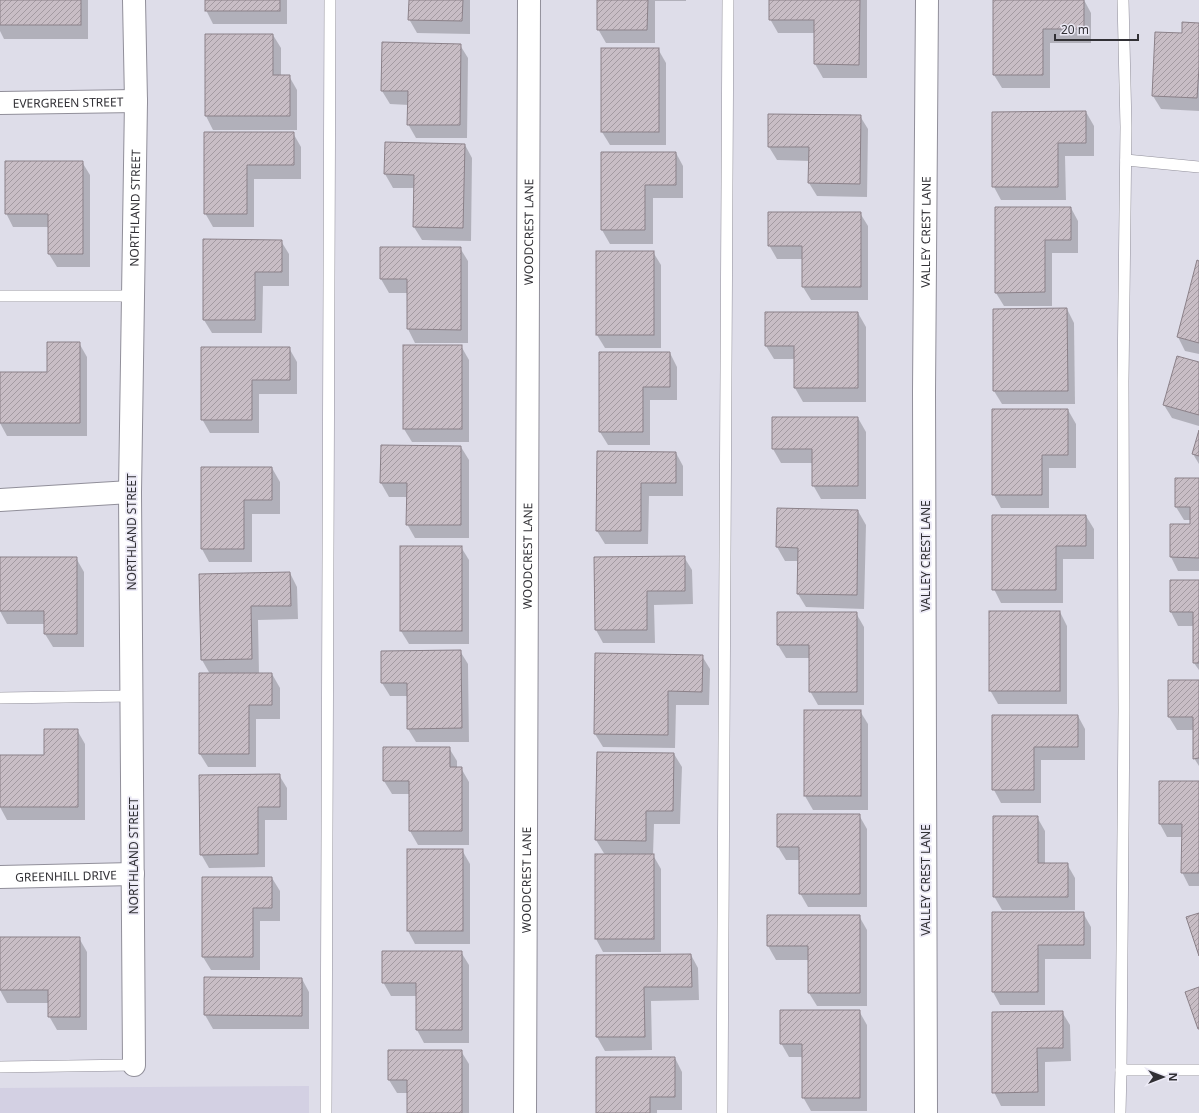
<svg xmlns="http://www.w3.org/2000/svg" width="1199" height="1113" font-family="'Noto Sans',sans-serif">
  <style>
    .built { fill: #d3d0e3 }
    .shadow { fill: #0003 }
    .building { fill: url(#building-hatch); stroke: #8b8189 }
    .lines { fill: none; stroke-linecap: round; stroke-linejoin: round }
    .lane-casing { stroke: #918f9a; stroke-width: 12 }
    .street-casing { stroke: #918f9a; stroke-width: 24 }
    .lane { stroke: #fff; stroke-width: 11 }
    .street { stroke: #fff; stroke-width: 22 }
    .labels { text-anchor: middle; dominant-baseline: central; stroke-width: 3.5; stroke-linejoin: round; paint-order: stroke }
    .street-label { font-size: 12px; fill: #313035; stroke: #eceaf6 }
  </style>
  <defs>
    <pattern id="building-hatch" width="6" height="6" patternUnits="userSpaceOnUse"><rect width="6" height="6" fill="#c8bdc5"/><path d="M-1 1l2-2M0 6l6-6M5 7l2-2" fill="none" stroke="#a39aa1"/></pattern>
  </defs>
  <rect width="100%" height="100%" fill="#dedde9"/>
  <polygon class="built" points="309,1086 309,1113 0,1113 0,1088"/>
  <g class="shadow">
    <polygon points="0,0 88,0 88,39 4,39 0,31"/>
    <polygon points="206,0 287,0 287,24 213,24 206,10"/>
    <polygon points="410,0 470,0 470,34 417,33 409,19"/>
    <polygon points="598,0 686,0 686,1 655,1 655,43 606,43 598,29"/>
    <polygon points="770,0 867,0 867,78 823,78 815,64 815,33 778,33 770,19"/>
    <polygon points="994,0 1084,0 1091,13 1091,43 1050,43 1050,88 1002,88 994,75"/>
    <polygon points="1199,24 1199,111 1161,109 1153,96 1183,34"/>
    <polygon points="206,35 273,35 281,48 281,76 289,76 297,90 297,130 213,130 206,116"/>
    <polygon points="460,45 468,58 467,138 416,138 408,124 409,105 390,104 382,91"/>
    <polygon points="658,49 666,63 666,145 610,145 602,132"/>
    <polygon points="1086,112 1094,126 1094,156 1065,156 1066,200 1001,200 994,187"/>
    <polygon points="860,116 868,129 867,197 817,196 809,183 810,161 777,160 769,147"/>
    <polygon points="205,133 293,133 301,147 301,179 254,179 254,227 213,227 205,213"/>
    <polygon points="386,143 465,145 472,158 471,241 422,240 414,227 415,188 393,188 385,174"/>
    <polygon points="602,153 676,153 683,166 683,198 653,198 653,244 610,244 602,230"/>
    <polygon points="82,162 90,175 90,267 57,267 49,254 49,227 13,227 6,213"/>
    <polygon points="1071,208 1078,221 1078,253 1052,253 1052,306 1004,306 996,293"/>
    <polygon points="860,213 868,226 868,300 811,300 803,287 803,259 777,259 769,245"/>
    <polygon points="281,241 289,254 289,286 263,286 262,333 212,333 204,320"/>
    <polygon points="381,248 460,248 468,261 468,343 415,343 408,329 408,293 389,293 381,279"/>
    <polygon points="653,252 661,265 661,348 605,348 597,335"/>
    <polygon points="1199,262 1199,354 1185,351 1178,337"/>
    <polygon points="1067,309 1074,323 1075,404 1002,404 994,391"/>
    <polygon points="858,313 866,327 866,402 803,402 795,388 795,359 774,359 766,346"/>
    <polygon points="79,343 87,357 87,436 7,436 0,423 0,373 48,373"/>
    <polygon points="461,346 469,360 469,442 412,442 404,429"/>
    <polygon points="289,348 297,362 297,394 259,394 259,433 210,433 202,419"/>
    <polygon points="670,353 677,367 677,400 650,400 650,445 608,445 600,432"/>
    <polygon points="1199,363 1199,426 1172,418 1164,405"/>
    <polygon points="1068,410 1076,424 1076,468 1049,468 1049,508 1001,508 994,495"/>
    <polygon points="773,418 858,418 866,432 866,499 821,499 813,485 813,463 781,463 773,449"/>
    <polygon points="1199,434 1199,464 1193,454"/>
    <polygon points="382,446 461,447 469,460 469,538 415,538 407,524 407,497 389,497 381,483"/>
    <polygon points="598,452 676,453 683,466 683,496 649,496 648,544 605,544 597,531"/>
    <polygon points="202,468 272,468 280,482 280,514 252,514 252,562 209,562 202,549"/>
    <polygon points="1199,479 1199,571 1178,571 1171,557 1171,525 1191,525 1191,520 1184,520 1176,507"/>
    <polygon points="778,510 858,511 866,525 864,609 806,607 798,594 799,561 785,561 777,547"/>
    <polygon points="1086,516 1094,529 1094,559 1063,559 1063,603 1001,603 994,589"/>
    <polygon points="461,547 469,560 469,644 409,644 401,631"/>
    <polygon points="684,557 692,570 693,604 654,605 655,643 603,643 596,630"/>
    <polygon points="0,558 76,558 84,572 84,647 53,647 45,634 45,624 7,624 0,611"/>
    <polygon points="290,573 297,587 298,619 258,620 259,674 272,674 280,688 280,719 256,719 256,767 208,767 200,754 210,674 202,660 200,575"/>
    <polygon points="1171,581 1199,581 1199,670 1194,663 1194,626 1178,626 1171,612"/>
    <polygon points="1060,612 1067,626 1067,704 998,704 990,690"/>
    <polygon points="856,613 864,627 864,705 818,705 810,691 810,658 786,658 778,645"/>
    <polygon points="460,651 468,664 469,742 416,742 408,729 408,696 390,696 382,683"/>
    <polygon points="702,656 710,669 709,705 676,705 675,748 603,747 595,734"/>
    <polygon points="1199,681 1199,766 1194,758 1194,730 1177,730 1169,717"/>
    <polygon points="805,711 860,711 868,724 868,810 813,810 805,796"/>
    <polygon points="994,716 1078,716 1085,729 1085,760 1041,760 1041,803 1001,803 994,790"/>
    <polygon points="77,730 85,744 85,820 7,820 0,807 0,756 45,756"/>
    <polygon points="449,748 457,761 457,768 461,768 469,782 469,845 418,845 410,831 410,794 392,794 384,781"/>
    <polygon points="598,753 674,754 682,767 680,824 654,824 653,855 661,869 661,952 603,952 596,939 605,855 596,840"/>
    <polygon points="279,775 287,788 287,820 265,820 265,867 209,868 201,854"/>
    <polygon points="1199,782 1199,886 1189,886 1182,872 1182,837 1167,837 1160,824"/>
    <polygon points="859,815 867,829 867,907 808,907 800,893 800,860 786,860 778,847"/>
    <polygon points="1037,817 1045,831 1045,864 1067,864 1075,878 1075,910 1002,910 994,896"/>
    <polygon points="462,850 470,864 470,944 415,944 408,931"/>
    <polygon points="272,878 280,891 280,921 260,921 260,970 211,970 203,957"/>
    <polygon points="993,913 1083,913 1091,927 1091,959 1045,959 1045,1005 1000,1005 993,992"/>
    <polygon points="768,916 859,916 867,930 867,1006 817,1006 809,993 809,960 776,960 768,946"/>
    <polygon points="0,938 79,938 87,952 87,1030 57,1030 49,1016 49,1003 7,1003 0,990"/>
    <polygon points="461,952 469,965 469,1043 424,1043 417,1030 417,996 391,996 383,982"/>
    <polygon points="691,955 698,968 699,1000 651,1001 652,1050 605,1051 597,1037 597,956"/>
    <polygon points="205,978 302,979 309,992 309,1029 213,1029 205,1015"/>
    <polygon points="859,1011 867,1025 867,1111 811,1111 803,1097 803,1057 789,1057 781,1043"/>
    <polygon points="1062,1012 1070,1025 1071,1061 1045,1062 1045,1106 1001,1106 994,1092"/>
    <polygon points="461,1051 469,1064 469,1113 408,1113 408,1093 397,1093 389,1080"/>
    <polygon points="675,1058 682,1072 682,1110 657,1110 657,1113 597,1113"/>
  </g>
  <g class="building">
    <rect x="0" y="0" width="81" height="25"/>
    <rect x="205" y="0" width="75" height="11"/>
    <polygon points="409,0 463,0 462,21 408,20"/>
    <polygon points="597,0 648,0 647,30 597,30"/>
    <polygon points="769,0 860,0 859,65 814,64 814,20 769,20"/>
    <polygon points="993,0 1084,0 1084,29 1043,29 1043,75 993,75"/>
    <polygon points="1182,22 1199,23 1199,68 1197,98 1152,96 1155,32 1182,33"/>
    <polygon points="205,34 273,34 273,75 290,75 290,116 205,116"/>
    <polygon points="382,42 461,44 460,125 407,125 408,91 381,91"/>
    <rect x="601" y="48" width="58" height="84"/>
    <polygon points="1086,111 1086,143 1058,143 1058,187 992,187 992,112"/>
    <polygon points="768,114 861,115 860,184 808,183 809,147 768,147"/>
    <polygon points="204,132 294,132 294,165 247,165 247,214 204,214"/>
    <polygon points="385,142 465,144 463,228 413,227 414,175 384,174"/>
    <polygon points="601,152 676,152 676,185 645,185 645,230 601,230"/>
    <polygon points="5,161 83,161 83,254 48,254 48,214 5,214"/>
    <polygon points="995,207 1071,207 1071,240 1045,240 1045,292 995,293"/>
    <polygon points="768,212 861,212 861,287 802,287 802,246 768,246"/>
    <polygon points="203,239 282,240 282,272 255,272 255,320 203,320"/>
    <polygon points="380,247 461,247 461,330 407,329 407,279 380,279"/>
    <rect x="596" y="251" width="58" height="84"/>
    <polygon points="1197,260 1199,261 1199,343 1177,337"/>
    <polygon points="1067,308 1068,391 993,391 993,309"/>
    <polygon points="765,312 858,312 858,388 794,388 794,346 765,346"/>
    <polygon points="47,342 80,342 80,423 0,423 0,372 47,372"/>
    <rect x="403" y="345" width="59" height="84"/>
    <polygon points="201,347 290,347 290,380 252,380 252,420 201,420"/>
    <polygon points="599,352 670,352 670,387 643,387 643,432 599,432"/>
    <polygon points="1177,356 1199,362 1199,415 1163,405"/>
    <polygon points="992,409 1068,409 1068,455 1042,455 1042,495 992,495"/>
    <polygon points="772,417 858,417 858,486 812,486 812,449 772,449"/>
    <polygon points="1199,430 1199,456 1192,454"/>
    <polygon points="381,445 461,446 461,525 406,525 407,483 380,483"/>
    <polygon points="597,451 676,452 676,483 641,483 641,531 596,531"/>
    <polygon points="201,467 272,467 272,500 244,500 244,549 201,549"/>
    <polygon points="1175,478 1199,478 1199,558 1170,557 1170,524 1190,524 1190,507 1175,507"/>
    <polygon points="777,508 858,510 857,595 797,594 798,548 776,547"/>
    <polygon points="992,515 1086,515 1086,546 1056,546 1056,590 992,590"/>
    <rect x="400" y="546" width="62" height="85"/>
    <polygon points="685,556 685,591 647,591 647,630 595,630 594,557"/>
    <polygon points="0,557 77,557 77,634 44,634 44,611 0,611"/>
    <polygon points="290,572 291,606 251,606 252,659 201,660 199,574"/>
    <polygon points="1170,580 1199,580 1199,663 1193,663 1193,612 1170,612"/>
    <rect x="989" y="611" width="71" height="80"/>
    <polygon points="777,612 857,612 857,692 809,692 809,645 777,645"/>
    <polygon points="461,650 462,728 407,729 407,683 381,683 381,651"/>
    <polygon points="595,653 703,655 702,692 668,691 668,735 594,734"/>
    <polygon points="199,673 272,673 272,705 249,705 249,754 199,754"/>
    <polygon points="1168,680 1199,680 1199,758 1193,759 1193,717 1168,717"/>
    <rect x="804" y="710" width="57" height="86"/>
    <polygon points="992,715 1078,715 1078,747 1034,747 1034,790 992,790"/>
    <polygon points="44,729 78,729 78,807 0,807 0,755 44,755"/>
    <polygon points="383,747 450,747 450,767 462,767 462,831 409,831 409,781 383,781"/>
    <polygon points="597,752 674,753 673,811 646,811 646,841 595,840"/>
    <polygon points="280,774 280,807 258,807 258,854 200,855 199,775"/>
    <polygon points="1159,781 1199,781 1199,873 1181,873 1182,824 1159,824"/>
    <polygon points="777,814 860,814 860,894 799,894 799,847 777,847"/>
    <polygon points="993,816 1038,816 1038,863 1068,863 1068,897 993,897"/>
    <rect x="407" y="849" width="56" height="82"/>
    <rect x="595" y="854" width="59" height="85"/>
    <polygon points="202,877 272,877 272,908 253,908 253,957 202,957"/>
    <polygon points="992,912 1084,912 1084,945 1038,945 1038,992 992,992"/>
    <polygon points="1199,913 1199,956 1186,917"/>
    <polygon points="767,915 860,915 860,993 808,993 808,946 767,946"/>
    <polygon points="0,937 80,937 80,1017 48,1017 48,990 0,990"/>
    <polygon points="382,951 462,951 462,1030 416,1030 416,983 382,983"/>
    <polygon points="691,954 692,987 644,987 645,1037 596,1037 596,955"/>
    <polygon points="204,977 302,978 302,1016 204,1015"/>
    <polygon points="1199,987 1199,1029 1198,1029 1185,992"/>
    <polygon points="780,1010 860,1010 860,1098 802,1098 802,1044 780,1044"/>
    <polygon points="1063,1011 1063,1048 1037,1048 1038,1092 992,1093 992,1012"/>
    <polygon points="388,1050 462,1050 462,1113 407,1113 407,1080 388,1080"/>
    <polygon points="596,1057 675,1057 675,1097 650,1097 650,1113 596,1113"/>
  </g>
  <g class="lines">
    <g class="lane-casing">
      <g id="lane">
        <polyline points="1123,0 1126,127 1123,382 1124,710 1121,1070 1199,1070"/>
        <polyline points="1126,160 1199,167"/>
        <polyline points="0,296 133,296"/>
        <polyline points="0,698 131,696"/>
        <polyline points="0,1067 134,1065"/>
        <polyline points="326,1113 330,0"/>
        <polyline points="722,1113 728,0"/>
        <polyline points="1120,1113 1121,1070"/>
      </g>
    </g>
    <g class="street-casing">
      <g id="street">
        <path id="s1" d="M 0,103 L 136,101"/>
        <polyline points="0,500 130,492"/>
        <path id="s2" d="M 0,877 L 133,874"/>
        <path id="s3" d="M 134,1065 L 130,492 L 136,101 L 134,0"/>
        <path id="s4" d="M 525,1113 L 529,0"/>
        <path id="s5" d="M 926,1113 L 924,392 L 927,0"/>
      </g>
    </g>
    <use href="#lane" class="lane"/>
    <use href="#street" class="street"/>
  </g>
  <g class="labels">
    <g class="street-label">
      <text stroke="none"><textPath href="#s1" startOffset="68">EVERGREEN STREET</textPath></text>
      <text stroke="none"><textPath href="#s3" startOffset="857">NORTHLAND STREET</textPath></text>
      <text stroke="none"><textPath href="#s5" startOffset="881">VALLEY CREST LANE</textPath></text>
      <text stroke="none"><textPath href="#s4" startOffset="881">WOODCREST LANE</textPath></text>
      <text transform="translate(131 532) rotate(-90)">NORTHLAND STREET</text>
      <text stroke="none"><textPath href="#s4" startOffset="557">WOODCREST LANE</textPath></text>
      <text transform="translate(925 556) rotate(-90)">VALLEY CREST LANE</text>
      <text transform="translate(133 856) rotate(-90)">NORTHLAND STREET</text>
      <text stroke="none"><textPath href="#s2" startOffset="66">GREENHILL DRIVE</textPath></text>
      <text stroke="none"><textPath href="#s4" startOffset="233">WOODCREST LANE</textPath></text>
      <text transform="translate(925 880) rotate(-90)">VALLEY CREST LANE</text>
    </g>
  </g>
  <g transform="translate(1163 1077) rotate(90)" stroke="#eceaf6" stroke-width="3" paint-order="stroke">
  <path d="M0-3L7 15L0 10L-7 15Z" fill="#313035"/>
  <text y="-6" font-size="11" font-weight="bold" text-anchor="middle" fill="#313035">N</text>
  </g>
  <path d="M1055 34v6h83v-6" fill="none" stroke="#313035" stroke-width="2"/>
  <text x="1061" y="34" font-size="12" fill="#313035" stroke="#eceaf6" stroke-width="3" paint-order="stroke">20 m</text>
</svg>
